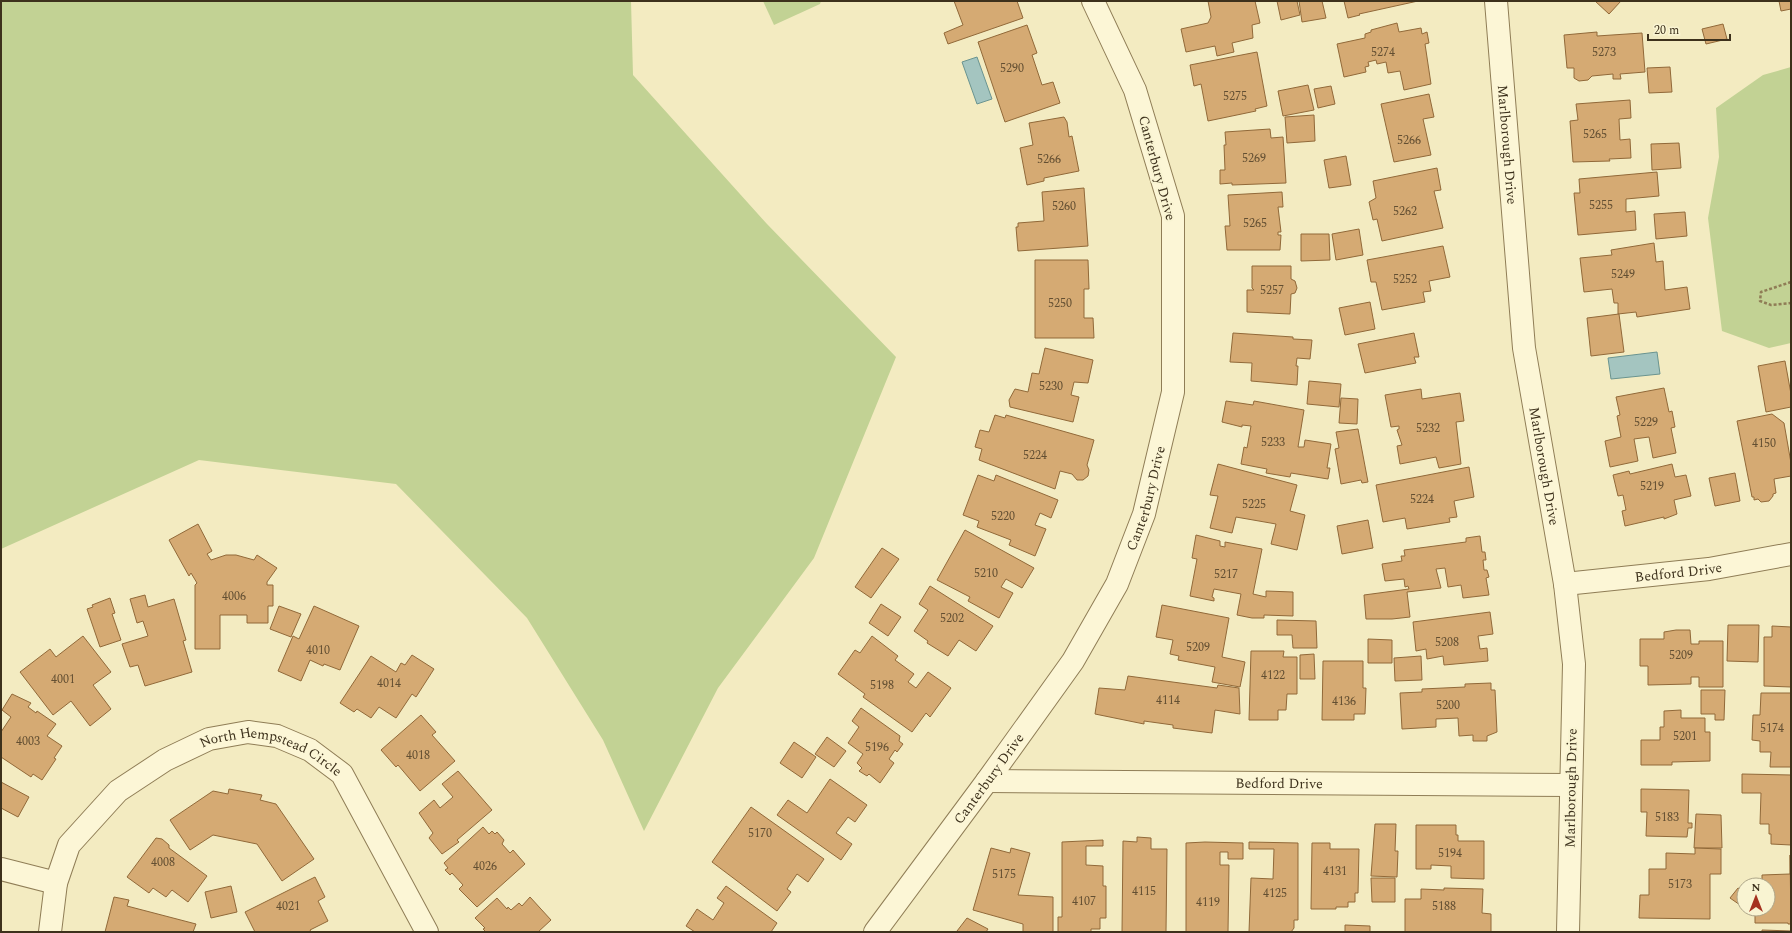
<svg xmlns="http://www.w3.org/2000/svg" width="1792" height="933" font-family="Spectral,serif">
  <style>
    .green { fill: #c2d294 }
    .water { fill: #a4c5c0; stroke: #6a9490 }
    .building { fill: #d5aa73; stroke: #916939 }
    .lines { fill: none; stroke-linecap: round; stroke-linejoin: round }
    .minor-casing { stroke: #8f7d56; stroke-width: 24 }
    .tertiary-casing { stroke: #8f7d56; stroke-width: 24 }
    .path { stroke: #8f7d56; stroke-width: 2.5; stroke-dasharray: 3 2; stroke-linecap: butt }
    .minor { stroke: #fcf6d6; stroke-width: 22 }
    .tertiary { stroke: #fcf6d6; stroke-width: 22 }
    .labels { text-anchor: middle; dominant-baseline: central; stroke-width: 4; stroke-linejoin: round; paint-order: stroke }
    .number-label { font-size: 12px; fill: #634f32 }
    .street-label { font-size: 14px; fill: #3d311c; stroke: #f9f4d2 }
  </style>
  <rect width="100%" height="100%" fill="#f3ebc1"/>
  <g class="green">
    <polygon points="1,1 631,1 633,75 767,224 896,357 814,558 718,688 644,831 603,740 527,618 396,484 199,460 1,549"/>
    <polygon points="763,1 821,1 820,4 774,25"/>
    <polygon points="1791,67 1791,343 1769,348 1722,331 1708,218 1719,157 1716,108 1763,75"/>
  </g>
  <g class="water">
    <polygon points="977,57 992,99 977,104 962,62"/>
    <polygon points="1657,352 1660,374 1611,379 1608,358"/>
  </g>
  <g class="building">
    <polygon points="954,1 1017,1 1023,18 948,44 944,33 963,25"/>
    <polygon points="1208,1 1255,1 1260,23 1252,25 1253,38 1232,43 1234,52 1217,56 1215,46 1186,52 1181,29 1208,23 1211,17"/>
    <polygon points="1277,1 1297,1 1300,15 1281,20"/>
    <polygon points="1299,1 1322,1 1326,18 1302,22"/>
    <polygon points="1344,1 1418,1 1359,14 1360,15 1348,18"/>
    <polygon points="1595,1 1621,1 1609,14"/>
    <polygon points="1779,1 1791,1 1791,9 1781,11"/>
    <polygon points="1397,23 1399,32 1421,28 1422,34 1427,32 1429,43 1425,44 1431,84 1404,90 1400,71 1388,73 1386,62 1377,64 1376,60 1368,62 1369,66 1365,67 1366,72 1344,77 1337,44 1365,38 1365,34 1371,32 1371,30"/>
    <polygon points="1723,24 1727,39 1706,44 1702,29"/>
    <polygon points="1027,25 1037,53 1032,55 1042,85 1053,82 1060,103 1005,122 978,42"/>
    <polygon points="1597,32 1597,36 1642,33 1645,72 1620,74 1621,79 1613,79 1613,74 1592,76 1588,80 1579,81 1574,78 1574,68 1567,68 1564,35"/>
    <polygon points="1257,52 1267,106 1255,109 1256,111 1208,121 1201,84 1194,86 1190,65"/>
    <polygon points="1670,67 1672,92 1649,93 1647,68"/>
    <polygon points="1308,85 1314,110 1283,116 1278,91"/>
    <polygon points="1331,86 1335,104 1318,108 1314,89"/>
    <polygon points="1429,94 1434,117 1423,119 1431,155 1394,162 1381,104"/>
    <polygon points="1630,100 1631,118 1619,119 1620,140 1630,139 1631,158 1609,159 1610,161 1573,162 1570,121 1578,120 1576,104"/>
    <polygon points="1314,115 1315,141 1287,143 1285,117"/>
    <polygon points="1064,117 1067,122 1069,137 1072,136 1079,171 1044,178 1044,181 1027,185 1020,148 1033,145 1029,123"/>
    <polygon points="1270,129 1271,138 1283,137 1286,183 1232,185 1232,183 1220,184 1220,170 1225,170 1224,145 1226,145 1225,132"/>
    <polygon points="1679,143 1681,168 1652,170 1651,144"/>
    <polygon points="1346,156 1351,185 1329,188 1324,160"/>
    <polygon points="1437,168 1441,190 1434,191 1443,228 1382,241 1377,219 1373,220 1369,202 1376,198 1373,181"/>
    <polygon points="1657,172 1659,196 1626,199 1626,212 1635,211 1636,230 1578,235 1574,193 1580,193 1579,179"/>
    <polygon points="1084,188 1088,246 1018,251 1016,227 1018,227 1018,223 1044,221 1042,192"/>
    <polygon points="1282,192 1283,207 1278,207 1281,232 1278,232 1278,235 1281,235 1280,250 1227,250 1225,226 1230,226 1228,195"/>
    <polygon points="1685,212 1687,236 1656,239 1654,214"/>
    <polygon points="1359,229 1363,255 1336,260 1332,234"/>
    <polygon points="1301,234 1329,234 1330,260 1301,261"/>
    <polygon points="1654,243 1656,262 1663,261 1665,290 1687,287 1690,309 1637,317 1636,312 1618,314 1618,303 1614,303 1612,289 1584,292 1580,258 1612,255 1611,250"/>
    <polygon points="1443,246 1450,277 1429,281 1431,291 1423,292 1425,302 1382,310 1376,282 1371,282 1367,260"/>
    <polygon points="1035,260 1088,260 1089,289 1084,289 1084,318 1093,318 1094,338 1035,338"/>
    <polygon points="1252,266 1291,266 1291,279 1295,281 1297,288 1295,293 1291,294 1290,314 1247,312 1247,290 1254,290 1252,288"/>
    <polygon points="1370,302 1375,329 1345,335 1339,308"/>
    <polygon points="1619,314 1624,352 1591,356 1587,318"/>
    <polygon points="1233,333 1293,337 1293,339 1312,340 1310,359 1297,358 1296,366 1298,366 1297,385 1251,381 1252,363 1230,362"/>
    <polygon points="1414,333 1419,357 1414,357 1416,363 1365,373 1358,344"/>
    <polygon points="1045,348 1093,360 1088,383 1074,382 1071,395 1079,397 1073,422 1010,407 1009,400 1015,389 1028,392 1032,373 1039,374"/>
    <polygon points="1785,361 1791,394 1791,407 1766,412 1758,366"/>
    <polygon points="1309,381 1341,384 1339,407 1307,404"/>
    <polygon points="1664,388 1669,412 1672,411 1675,427 1671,428 1676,453 1653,458 1649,437 1634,439 1638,461 1610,467 1605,441 1621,437 1617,416 1620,415 1616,397"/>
    <polygon points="1421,389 1422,399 1460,393 1464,421 1456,422 1461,464 1439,468 1436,457 1400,464 1397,446 1402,445 1397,430 1399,429 1399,426 1391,427 1385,395"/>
    <polygon points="1341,398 1358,399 1357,424 1339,423"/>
    <polygon points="1226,401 1253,405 1254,401 1304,410 1298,447 1304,447 1305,440 1331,444 1327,468 1330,468 1328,479 1291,473 1290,477 1266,473 1267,469 1241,464 1244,447 1247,448 1251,426 1242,425 1242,427 1222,422"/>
    <polygon points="1772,414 1784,423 1791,463 1791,476 1774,479 1776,493 1773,494 1773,496 1769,501 1761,502 1758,499 1754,500 1754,497 1752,497 1737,421"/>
    <polygon points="995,415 1005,418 1006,415 1094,440 1087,465 1089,470 1088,476 1083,480 1077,480 1072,474 1060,471 1055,489 979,460 982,449 975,447 980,430 989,432"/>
    <polygon points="1358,429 1368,482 1362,483 1361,480 1341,484 1335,449 1339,448 1336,432"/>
    <polygon points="1218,464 1297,485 1290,511 1305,515 1297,550 1271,544 1276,524 1236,517 1232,533 1210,528 1218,496 1210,495"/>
    <polygon points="1672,464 1675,477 1686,475 1691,496 1674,500 1677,514 1664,519 1664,517 1625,526 1622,511 1626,510 1623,495 1618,496 1613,475 1629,471 1630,474"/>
    <polygon points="1469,467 1474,497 1454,501 1457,517 1449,518 1450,522 1407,529 1405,518 1383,522 1376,485"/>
    <polygon points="1735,473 1740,501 1715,506 1709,478"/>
    <polygon points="978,475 994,481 996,475 1058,500 1051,518 1040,513 1035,525 1046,529 1035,556 1009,545 1011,540 977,527 979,521 963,515"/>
    <polygon points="1368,520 1373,548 1342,554 1337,526"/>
    <polygon points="198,524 212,551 207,554 211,560 226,555 236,555 254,560 257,555 277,568 267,582 267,585 273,585 273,606 268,606 268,623 247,623 247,615 220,615 220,649 195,649 195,585 197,583 191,573 189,576 169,540"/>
    <polygon points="965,530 1034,568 1022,588 1006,579 1001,587 1013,593 999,618 968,601 970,597 937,580"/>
    <polygon points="1196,535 1220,541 1220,546 1225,547 1225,542 1262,549 1253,594 1266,597 1266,591 1293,592 1293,616 1264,615 1264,618 1252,618 1237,615 1241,594 1214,589 1212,597 1214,598 1214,601 1190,596 1197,559 1192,558"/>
    <polygon points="1480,536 1482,552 1485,552 1486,560 1483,560 1484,570 1487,570 1489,577 1486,578 1489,595 1463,598 1461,585 1448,587 1445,568 1436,569 1441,588 1407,592 1410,617 1392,619 1366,619 1364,595 1409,589 1408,586 1405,587 1404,579 1385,581 1382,564 1402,561 1401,556 1405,556 1404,550 1466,542 1466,538"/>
    <polygon points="882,548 899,559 871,598 855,587"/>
    <polygon points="930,586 993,626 976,651 959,640 948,656 927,643 928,641 914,631 928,610 919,604"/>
    <polygon points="145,595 148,607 174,599 186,640 183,641 192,672 145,686 138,665 130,667 122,644 148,636 143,621 137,623 130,599"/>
    <polygon points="110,598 115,613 112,614 121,640 100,647 87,609 93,607 92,605"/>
    <polygon points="881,604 901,617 888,636 869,623"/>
    <polygon points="1162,605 1229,618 1222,657 1245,662 1240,687 1212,682 1215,667 1178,660 1179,656 1170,654 1173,640 1156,637"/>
    <polygon points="279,606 301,614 291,637 270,629"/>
    <polygon points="314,606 359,626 340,670 324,664 323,666 310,660 301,681 278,671 293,636 299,639"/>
    <polygon points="1490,612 1493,634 1478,636 1480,649 1487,648 1488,661 1444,665 1443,656 1427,659 1426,649 1416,651 1413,622"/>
    <polygon points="1277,620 1316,621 1317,648 1293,648 1292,635 1277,635"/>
    <polygon points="1728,625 1759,625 1758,662 1727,661"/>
    <polygon points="1772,626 1791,627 1791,687 1764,686 1764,637 1772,637"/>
    <polygon points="1676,630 1690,630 1691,644 1699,644 1699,641 1723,641 1723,687 1699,687 1699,677 1691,677 1691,684 1648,685 1648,666 1640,666 1640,639 1664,639 1664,632"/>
    <polygon points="83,636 111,672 93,685 111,709 90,726 71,701 53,715 20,672 50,649 56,657"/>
    <polygon points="872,636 898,656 895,660 914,674 908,682 916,688 928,672 951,688 930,717 926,713 912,732 863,697 865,694 838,674 855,650 860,653"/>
    <polygon points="1368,639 1392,640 1392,663 1368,663"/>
    <polygon points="1251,651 1284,651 1283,657 1297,657 1297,694 1287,694 1286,710 1278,710 1278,720 1249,720"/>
    <polygon points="1314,654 1315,679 1300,679 1300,655"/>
    <polygon points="412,655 434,669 416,697 412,694 396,718 379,707 371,718 357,709 354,712 340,703 371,656 396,672 401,663 405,665"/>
    <polygon points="1421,656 1422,680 1395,681 1394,658"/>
    <polygon points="1323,661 1363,661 1363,688 1366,688 1365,714 1354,714 1354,720 1322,720"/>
    <polygon points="1128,676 1217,688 1218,685 1239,688 1240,714 1215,710 1212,733 1173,728 1173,725 1144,721 1144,724 1095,714 1099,688 1125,690"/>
    <polygon points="1491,683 1491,690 1495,690 1497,732 1487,736 1487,741 1473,741 1473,735 1459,736 1458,718 1436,719 1436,727 1402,729 1400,693 1422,692 1422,689 1465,687 1465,684"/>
    <polygon points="1701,690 1725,690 1724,720 1715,720 1715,714 1701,714"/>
    <polygon points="1761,693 1791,693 1791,767 1770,767 1771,752 1760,752 1760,741 1752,740 1753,715 1760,715"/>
    <polygon points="12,694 31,703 28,707 36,713 37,711 56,724 47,736 62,746 54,758 56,759 42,780 33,774 31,777 1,757 1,732 11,717 2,710"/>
    <polygon points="861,708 900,736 899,741 903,744 897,752 895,750 889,759 894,763 880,783 869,774 867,776 859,771 862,768 857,763 863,754 848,743 859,727 852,721"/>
    <polygon points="1681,710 1681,718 1705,718 1705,732 1710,732 1710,761 1672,762 1672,765 1641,765 1641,740 1660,740 1660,727 1664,727 1664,711"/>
    <polygon points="421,715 436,732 432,735 455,761 420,791 398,765 396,767 381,750"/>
    <polygon points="827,737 846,751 834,767 815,754"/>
    <polygon points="794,742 816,757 802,778 780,763"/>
    <polygon points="458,771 492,810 457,840 459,842 442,854 429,838 433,833 419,813 434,800 440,808 453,797 442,784"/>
    <polygon points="1742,774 1791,775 1791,845 1771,844 1771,834 1769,834 1769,824 1760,824 1761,793 1742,793"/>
    <polygon points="830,779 867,805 855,822 848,817 836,833 852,844 841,860 777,815 788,800 807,813"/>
    <polygon points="1,782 29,797 18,817 1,808"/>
    <polygon points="229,789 262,795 260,800 276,804 314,859 282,881 257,844 213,835 190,850 170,820 213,791 228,794"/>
    <polygon points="1641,789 1689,790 1688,823 1692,823 1692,828 1688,828 1687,837 1646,836 1647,812 1641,812"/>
    <polygon points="751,807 824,859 808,882 797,874 787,889 791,892 777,911 712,862"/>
    <polygon points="1696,814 1721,815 1722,848 1694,848"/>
    <polygon points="1375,824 1396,824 1395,851 1398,851 1397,877 1371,876"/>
    <polygon points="1416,825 1456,825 1456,835 1458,835 1458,841 1484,841 1484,879 1451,878 1451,866 1431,865 1431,869 1416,869"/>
    <polygon points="483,827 489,834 492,831 495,834 497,832 504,840 502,844 510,853 513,850 525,864 477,907 459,889 463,885 452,873 450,875 445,870 448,868 444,863"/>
    <polygon points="1137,837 1151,838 1151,849 1167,849 1166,932 1122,932 1123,841 1137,842"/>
    <polygon points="156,838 162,839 169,845 169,848 207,876 188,902 172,890 166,897 153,888 149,893 127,877"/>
    <polygon points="1103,840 1103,846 1086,846 1086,865 1103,866 1103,886 1106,886 1106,918 1100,918 1100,929 1091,929 1091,932 1058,932 1058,917 1062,917 1062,842"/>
    <polygon points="1205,842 1243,843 1243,859 1228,859 1228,852 1220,852 1220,865 1229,865 1228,932 1186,932 1186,843"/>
    <polygon points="1249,842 1298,843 1298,920 1294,920 1294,928 1291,932 1249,932 1251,878 1273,879 1274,849 1249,849"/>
    <polygon points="1312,843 1330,843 1330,849 1359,849 1358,893 1355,893 1355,902 1348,902 1348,907 1336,907 1336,909 1311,909"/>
    <polygon points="991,848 1010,853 1011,848 1030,853 1018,895 1053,897 1053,932 1023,932 1023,924 973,910"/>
    <polygon points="1695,848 1721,849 1721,874 1710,874 1710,919 1639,918 1640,895 1649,895 1649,869 1666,869 1666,853 1695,854"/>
    <polygon points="1790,855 1791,924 1788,924 1788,923 1755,923 1755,909 1768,909 1768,885 1755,885 1755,880 1762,880 1762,875 1790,874"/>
    <polygon points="315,877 325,897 318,901 328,921 310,930 311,932 255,932 245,912"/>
    <polygon points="1371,878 1395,878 1395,902 1372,902"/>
    <polygon points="231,886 237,912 211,918 205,892"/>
    <polygon points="726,886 777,923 771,932 695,932 686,926 697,909 713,920 724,903 717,898"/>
    <polygon points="1444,888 1483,889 1482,913 1491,914 1491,932 1405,932 1405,899 1421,899 1421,889 1444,890"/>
    <polygon points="1738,888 1744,891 1743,907 1730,898"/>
    <polygon points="114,897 129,900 127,906 196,924 193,932 105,932"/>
    <polygon points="530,897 551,920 538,932 486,932 483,929 485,928 475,918 497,898 507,909 508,907 511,910 519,903 522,906"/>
    <polygon points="967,918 988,929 986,932 959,932 957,931"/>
    <polygon points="1345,925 1370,926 1370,932 1345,932"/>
    <polygon points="1762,930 1791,931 1791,932 1762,932"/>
  </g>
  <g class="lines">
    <g class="minor-casing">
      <g id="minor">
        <path id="s1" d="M 1565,584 L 1709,569 L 1791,554"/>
        <path id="s2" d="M 987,781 L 1571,785"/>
        <polyline points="1,869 56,883"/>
        <path id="s3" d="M 50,932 L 56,883 L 69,845 L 118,791 L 165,760 L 209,739 L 248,732 L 277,736 L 310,750 L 342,774 L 427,932"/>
        <path id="s4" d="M 875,932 L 987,781 L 1073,661 L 1117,584 L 1144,514 L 1173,392 L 1173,216 L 1135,90 L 1093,1"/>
      </g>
    </g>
    <g class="tertiary-casing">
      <g id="tertiary">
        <path id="s5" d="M 1496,1 L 1524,348 L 1565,584 L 1574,664 L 1568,932"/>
      </g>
    </g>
    <polyline class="path" points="1791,282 1761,292 1760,301 1771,305 1791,303"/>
    <use href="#minor" class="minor"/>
    <use href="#tertiary" class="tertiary"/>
  </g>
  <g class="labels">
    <g class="number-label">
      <text x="1383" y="52">5274</text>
      <text x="1604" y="52">5273</text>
      <text x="1012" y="68">5290</text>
      <text x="1235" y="96">5275</text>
      <text x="1595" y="134">5265</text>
      <text x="1409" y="140">5266</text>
      <text x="1254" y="158">5269</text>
      <text x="1049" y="159">5266</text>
      <text x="1601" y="205">5255</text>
      <text x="1064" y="206">5260</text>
      <text x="1405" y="211">5262</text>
      <text x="1255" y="223">5265</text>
      <text x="1623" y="274">5249</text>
      <text x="1405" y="279">5252</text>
      <text x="1272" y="290">5257</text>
      <text x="1060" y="303">5250</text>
      <text x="1051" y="386">5230</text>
      <text x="1646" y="422">5229</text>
      <text x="1428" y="428">5232</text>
      <text x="1273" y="442">5233</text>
      <text x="1764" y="443">4150</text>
      <text x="1035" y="455">5224</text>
      <text x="1652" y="486">5219</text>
      <text x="1422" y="499">5224</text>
      <text x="1254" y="504">5225</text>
      <text x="1003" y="516">5220</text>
      <text x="986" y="573">5210</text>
      <text x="1226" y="574">5217</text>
      <text x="234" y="596">4006</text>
      <text x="952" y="618">5202</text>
      <text x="1447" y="642">5208</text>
      <text x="1198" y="647">5209</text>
      <text x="318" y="650">4010</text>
      <text x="1681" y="655">5209</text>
      <text x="1273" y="675">4122</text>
      <text x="63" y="679">4001</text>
      <text x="389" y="683">4014</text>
      <text x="882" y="685">5198</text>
      <text x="1168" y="700">4114</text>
      <text x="1344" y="701">4136</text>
      <text x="1448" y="705">5200</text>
      <text x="1772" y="728">5174</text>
      <text x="1685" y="736">5201</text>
      <text x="28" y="741">4003</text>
      <text x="877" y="747">5196</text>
      <text x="418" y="755">4018</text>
      <text x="1667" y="817">5183</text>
      <text x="760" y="833">5170</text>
      <text x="1450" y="853">5194</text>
      <text x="163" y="862">4008</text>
      <text x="485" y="866">4026</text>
      <text x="1335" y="871">4131</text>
      <text x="1004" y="874">5175</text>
      <text x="1680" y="884">5173</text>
      <text x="1144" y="891">4115</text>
      <text x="1275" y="893">4125</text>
      <text x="1084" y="901">4107</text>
      <text x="1208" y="902">4119</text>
      <text x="288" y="906">4021</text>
      <text x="1444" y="906">5188</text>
    </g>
    <g class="street-label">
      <text stroke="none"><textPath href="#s5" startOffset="144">Marlborough Drive</textPath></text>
      <text transform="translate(1157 168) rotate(75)">Canterbury Drive</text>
      <text stroke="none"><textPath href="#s5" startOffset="468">Marlborough Drive</textPath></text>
      <text stroke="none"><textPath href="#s4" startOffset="515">Canterbury Drive</textPath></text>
      <text stroke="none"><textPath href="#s1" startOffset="114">Bedford Drive</textPath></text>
      <text stroke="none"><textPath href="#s3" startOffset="334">North Hempstead Circle</textPath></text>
      <text stroke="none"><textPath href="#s4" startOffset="191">Canterbury Drive</textPath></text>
      <text stroke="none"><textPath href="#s2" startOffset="292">Bedford Drive</textPath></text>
      <text transform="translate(1571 788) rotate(-89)">Marlborough Drive</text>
    </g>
  </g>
  <rect width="1792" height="933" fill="none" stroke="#3d311c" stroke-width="4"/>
  <g transform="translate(1756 897)"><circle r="19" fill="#f9f4d2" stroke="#aea689"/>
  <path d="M0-3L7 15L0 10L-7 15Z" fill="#a5321f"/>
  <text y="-6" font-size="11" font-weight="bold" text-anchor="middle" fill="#3d311c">N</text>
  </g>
  <path d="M1648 34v6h82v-6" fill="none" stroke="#3d311c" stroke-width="2"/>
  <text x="1654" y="34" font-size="12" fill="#3d311c" stroke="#f9f4d2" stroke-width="3" paint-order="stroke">20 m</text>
</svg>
